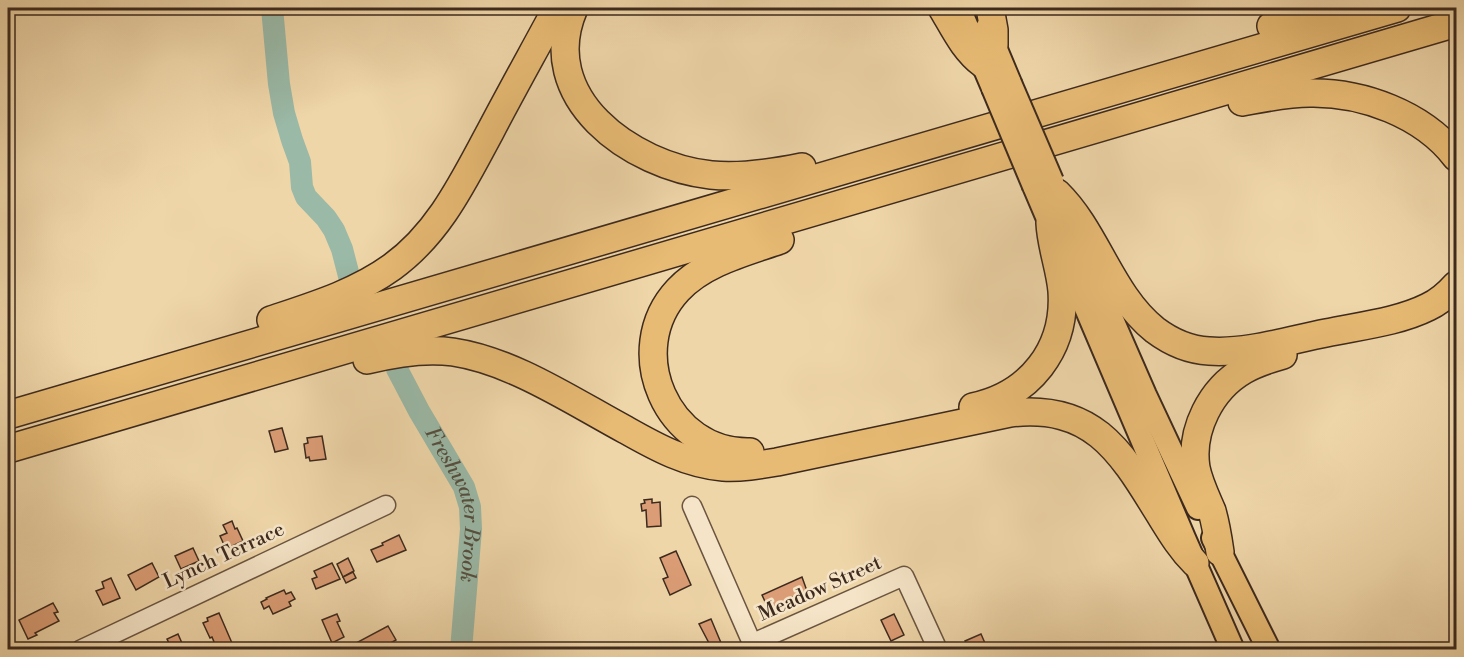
<svg xmlns="http://www.w3.org/2000/svg" width="1464" height="657" font-family="'Libre Bodoni',serif">
  <style>
    .lines { fill: none; stroke-linecap: round; stroke-linejoin: round }
    .river { stroke: #9ab9a7; stroke-width: 22 }
    .building { fill: #db9d75; stroke: #3d2a1e; stroke-width: 1.5 }
    .minor-casing { stroke: #6a5541; stroke-width: 21 }
    .major-casing { stroke: #3d2a1e; stroke-width: 26 }
    .highway-casing { stroke: #3d2a1e; stroke-width: 30 }
    .minor { stroke: #f5e4c7; stroke-width: 18 }
    .major { stroke: #e8bb74; stroke-width: 22 }
    .highway { stroke: #e8bb74; stroke-width: 27 }
    .major-bridge-casing { stroke: #3d2a1e; stroke-width: 26; stroke-linecap: butt }
    .major-bridge { stroke: #e8bb74; stroke-width: 22 }
    .labels { text-anchor: middle; dominant-baseline: central; stroke-width: 5; stroke-linejoin: round; paint-order: stroke }
    .street-label { font-size: 20px; fill: #3d2a1e; stroke: #f5e4c7 }
    .water-label { font-size: 21px; font-style: italic; fill: #544e40; stroke: #f5e4c7 }
  </style>
  <rect width="100%" height="100%" fill="#efd6a9"/>
  <filter id="stains"><feTurbulence type="fractalNoise" baseFrequency=".00333" numOctaves="4"/><feColorMatrix values="0 0 0 0 .2 0 0 0 0 .09 0 0 0 0 .02 0 0 0 .5 -.17"/></filter>
  <radialGradient id="worn" r=".72"><stop offset=".6" stop-color="#630" stop-opacity="0"/><stop offset="1" stop-color="#630" stop-opacity=".3"/></radialGradient>
  <g class="lines">
    <g class="river">
      <polyline points="272,8 279,84 284,113 292,140 300,162 302,187 306,197 326,218 334,230 342,249 349,276"/>
      <path id="s1" d="M 397,369 L 419,411 L 464,487 L 470,507 L 471,529 L 461,650"/>
    </g>
  </g>
  <g class="building">
    <polygon points="282,428 288,449 275,452 269,431"/>
    <polygon points="322,436 326,459 310,461 309,457 306,458 304,444 308,443 307,438"/>
    <polygon points="652,499 652,503 660,502 661,526 647,527 646,510 642,511 641,504 645,503 644,500"/>
    <polygon points="232,521 235,529 237,528 243,541 226,549 220,536 227,533 223,525"/>
    <polygon points="399,535 406,550 377,562 371,550 383,545 382,543"/>
    <polygon points="193,548 199,561 181,569 175,556"/>
    <polygon points="676,551 691,585 670,595 663,579 668,577 660,558"/>
    <polygon points="348,558 354,571 343,577 337,564"/>
    <polygon points="152,563 159,577 136,590 128,575"/>
    <polygon points="332,563 340,579 316,589 312,579 317,577 314,571"/>
    <polygon points="353,572 356,578 346,583 343,577"/>
    <polygon points="802,577 807,591 789,599 789,601 783,604 779,604 768,608 762,595"/>
    <polygon points="111,578 120,598 103,605 96,591 104,588 102,582"/>
    <polygon points="284,590 286,594 291,592 295,599 289,602 291,606 273,614 269,606 264,609 261,602 267,599 266,598"/>
    <polygon points="53,603 58,612 54,613 59,621 35,633 37,635 28,639 19,620"/>
    <polygon points="219,613 232,643 217,649 212,637 210,638 203,623 208,621 207,618"/>
    <polygon points="337,614 340,621 337,622 344,637 332,643 322,620"/>
    <polygon points="894,614 904,635 891,641 881,620"/>
    <polygon points="711,619 724,650 706,650 711,647 699,624"/>
    <polygon points="388,626 396,640 385,646 385,647 381,650 359,650 356,643"/>
    <polygon points="9,632 15,646 8,649 8,633"/>
    <polygon points="178,634 185,650 140,649 154,643 157,648 169,643 167,639"/>
    <polygon points="981,634 988,650 969,650 965,641"/>
  </g>
  <g class="lines">
    <g class="minor-casing">
      <g id="minor">
        <polyline points="692,506 755,650"/>
        <polyline points="753,643 904,576 938,650"/>
        <polyline points="80,650 386,505"/>
      </g>
    </g>
    <g class="major-casing">
      <g id="major">
        <polyline points="959,8 993,88"/>
        <polyline points="987,28 1010,83"/>
        <polyline points="1034,186 1184,538 1233,650"/>
        <polyline points="1069,221 1145,395 1198,508"/>
        <polyline points="1213,538 1269,650"/>
      </g>
    </g>
    <g class="highway-casing">
      <g id="highway">
        <path d="M 574,8 C 535,98 631,166 711,175 C 741,178 773,173 802,167"/>
        <path d="M 942,8 C 954,28 964,50 983,64"/>
        <polyline points="990,8 994,30 994,45"/>
        <polyline points="1271,26 1323,8"/>
        <path d="M 1242,102 C 1264,98 1287,93 1310,93 C 1362,92 1423,114 1456,157"/>
        <path d="M 1057,193 C 1097,232 1110,294 1155,330 C 1171,342 1189,350 1209,351 C 1245,354 1290,340 1326,333 C 1359,326 1398,322 1428,307 C 1439,302 1448,294 1456,285"/>
        <path d="M 271,320 C 313,306 356,293 392,267 C 439,233 463,182 490,132 C 512,90 535,49 557,8"/>
        <path d="M 367,360 C 395,353 424,348 453,352 C 513,361 572,401 626,430 C 656,447 687,464 723,467 C 741,468 759,465 777,462 L 1010,413 C 1091,404 1119,448 1157,510 C 1169,529 1179,547 1195,563"/>
        <path d="M 973,407 C 1030,395 1066,349 1062,291 C 1060,268 1051,246 1050,223"/>
        <polyline points="8,415 1397,8"/>
        <polyline points="8,449 1456,23"/>
        <path d="M 750,452 C 667,454 622,350 678,290 C 704,262 746,252 780,240"/>
        <path d="M 1220,552 C 1218,538 1216,525 1212,511 C 1206,497 1199,483 1196,468 C 1190,430 1211,389 1244,370 C 1256,363 1269,359 1283,355"/>
      </g>
    </g>
    <use href="#minor" class="minor"/>
    <use href="#major" class="major"/>
    <use href="#highway" class="highway"/>
    <g class="major-bridge-casing">
      <g id="major-bridge">
        <polyline points="1010,83 1052,181"/>
        <polyline points="993,88 1034,186"/>
      </g>
    </g>
    <use href="#major-bridge" class="major-bridge"/>
  </g>
  <g class="labels">
    <g class="street-label">
      <text transform="translate(224 556) rotate(-25)">Lynch Terrace</text>
      <text transform="translate(820 589) rotate(-24)">Meadow Street</text>
    </g>
    <g class="water-label">
      <text stroke="none"><textPath href="#s1" startOffset="150">Freshwater Brook</textPath></text>
    </g>
  </g>
  <rect width="1464" height="657" fill="none" stroke="#efd6a9" stroke-width="30"/>
  <rect x="9" y="9" width="1446" height="639" fill="none" stroke="#3d2a1e" stroke-width="3"/>
  <rect x="15" y="15" width="1434" height="627" fill="none" stroke="#3d2a1e" stroke-width="1.5"/>
  <rect width="100%" height="100%" filter="url(#stains)"/>
  <rect width="100%" height="100%" fill="url(#worn)"/>
</svg>
